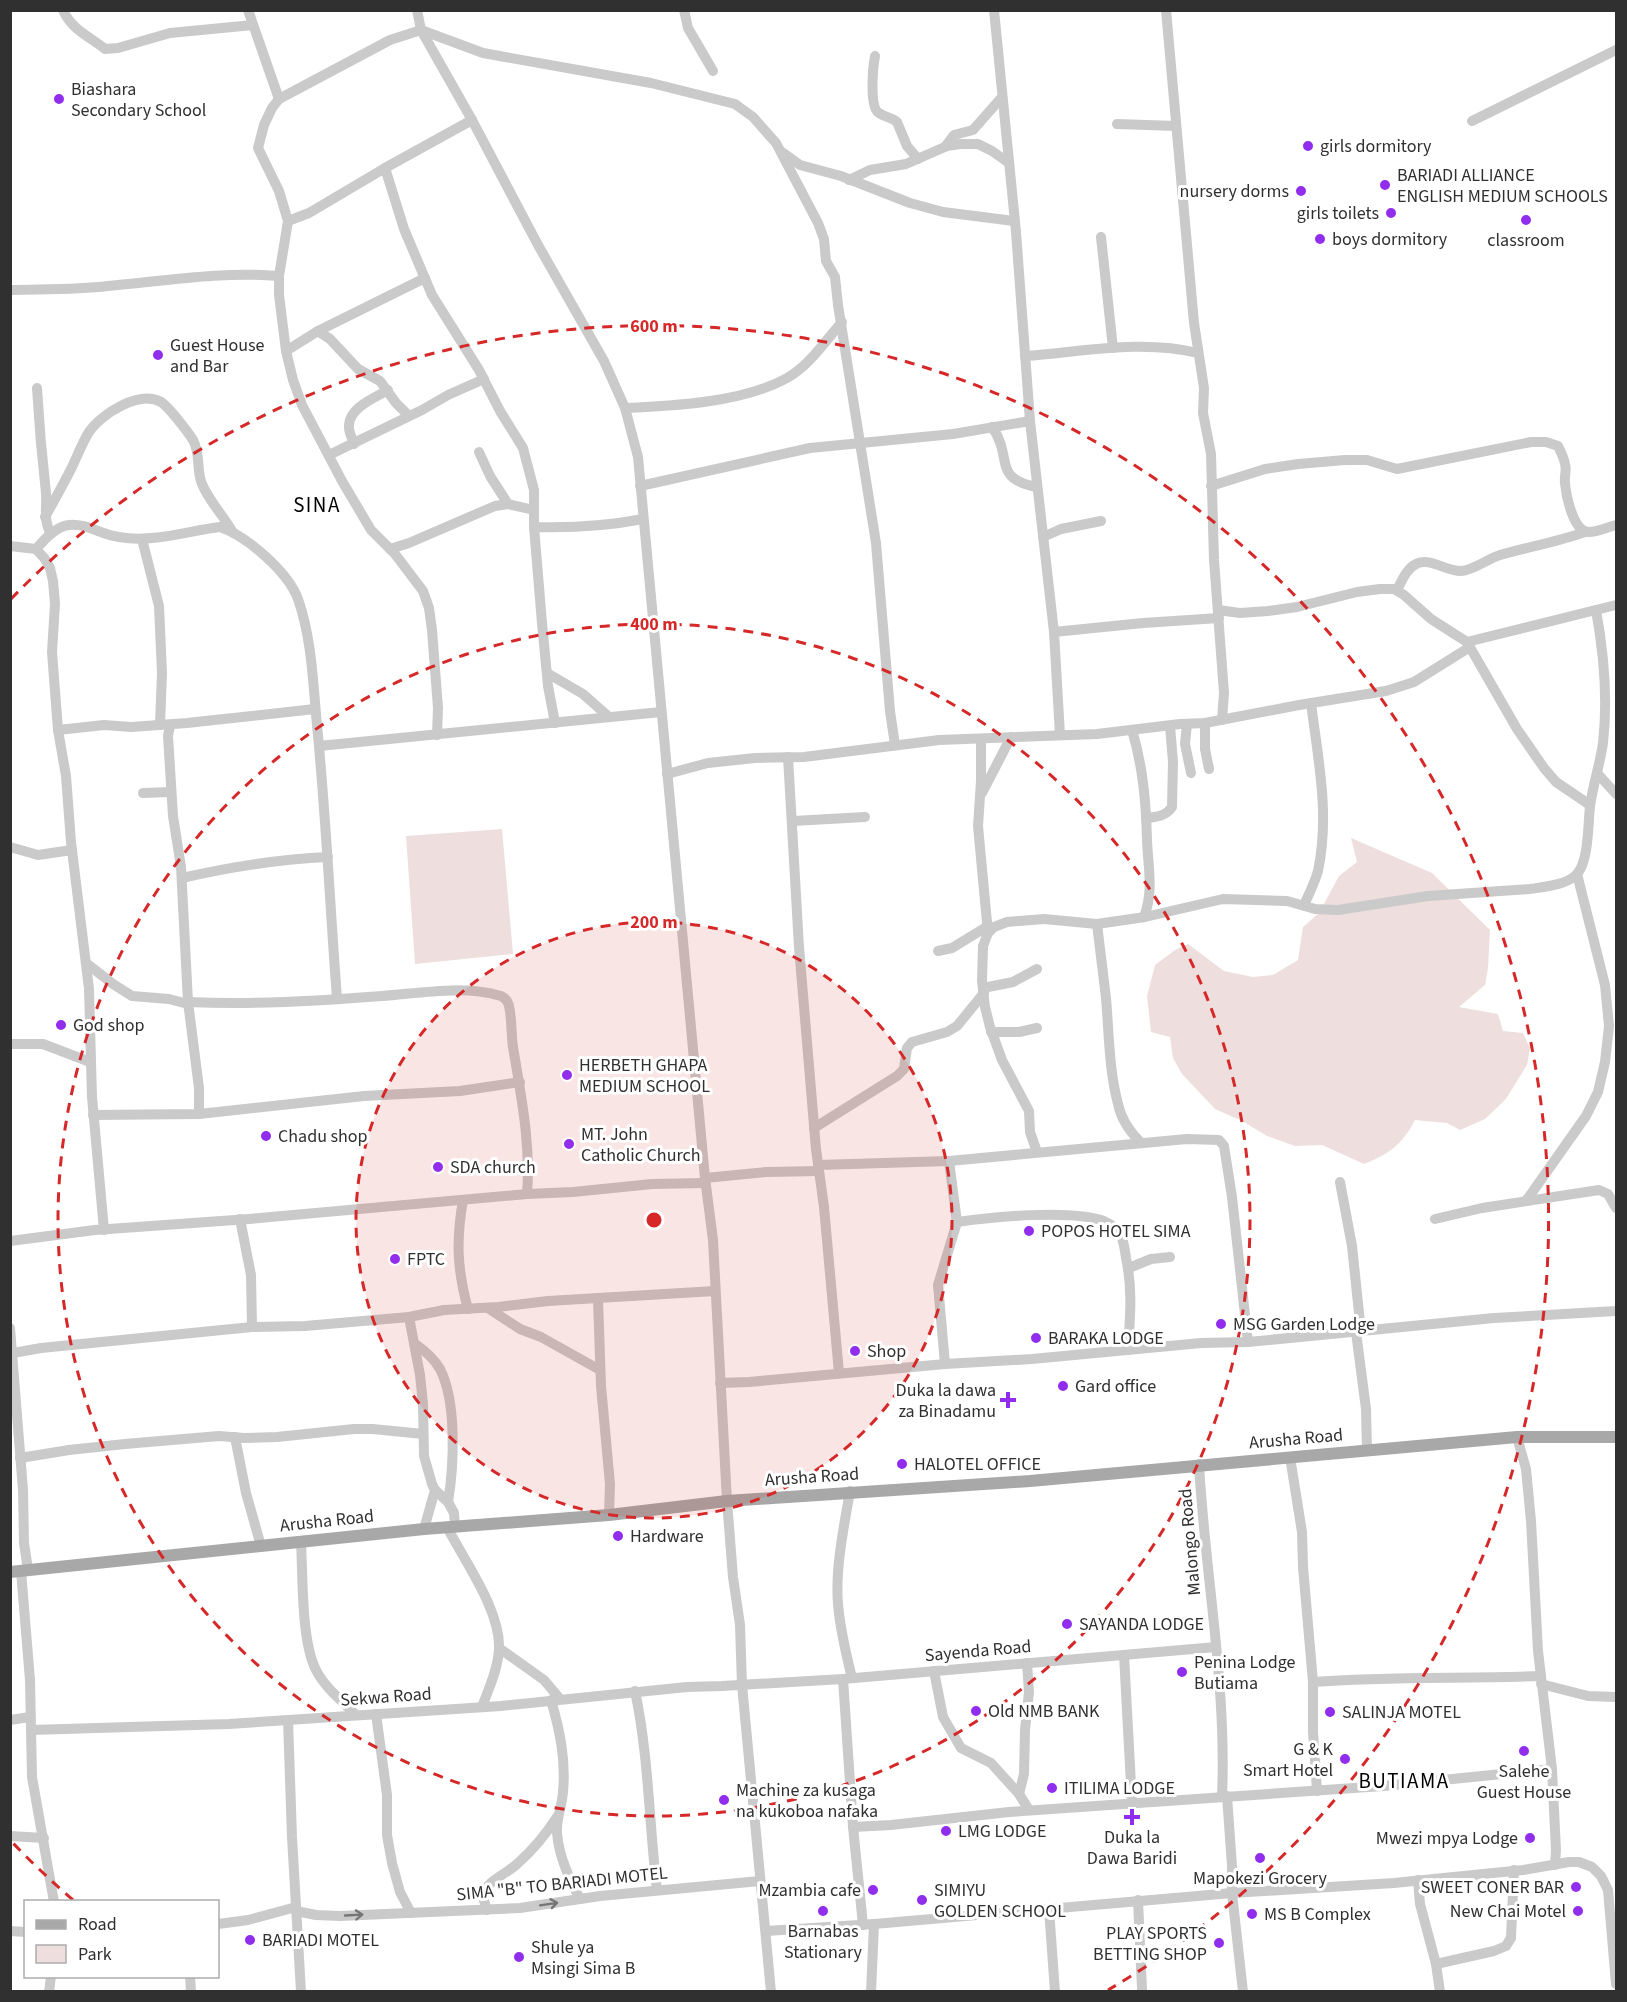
<svg xmlns="http://www.w3.org/2000/svg" width="1627" height="2002" font-family="'Source Sans 3',sans-serif">
  <style>
    .green { fill: #eedfde }
    .lines { fill: none; stroke-linecap: round; stroke-linejoin: round }
    .minor { stroke: #cacaca; stroke-width: 10 }
    .major { stroke: #a8a8a8; stroke-width: 12 }
    .oneway { stroke: #757575 }
    .ring { fill: none; stroke: #d62828; stroke-width: 3; stroke-dasharray: 10 8 }
    .poi-dot { fill: #912ded; stroke: #fff; stroke-width: 2 }
    .labels { text-anchor: middle; dominant-baseline: central; stroke-width: 6; stroke-linejoin: round; paint-order: stroke }
    .poi-label { font-size: 18px; fill: #303030; stroke: #fff; text-anchor: start }
    .street-label { font-size: 18px; fill: #303030; stroke: #fff }
    .quarter-label { font-size: 21px; letter-spacing: 1.5px; fill: #000; stroke: #fff }
    .centre { fill: #d62828; stroke: #fff; stroke-width: 3 }
    .ring-label { font-size: 18px; text-anchor: middle; font-weight: bold; fill: #d62828; stroke: #fff; stroke-width: 6; stroke-linejoin: round; paint-order: stroke }
  </style>
  <rect width="100%" height="100%" fill="#fff"/>
  <g class="green">
    <polygon points="502,829 513,954 415,964 406,836"/>
    <path d="M 1351,838 L 1432,873 L 1490,930 L 1488,968 L 1485,985 L 1459,1007 L 1498,1014 L 1503,1031 L 1523,1033 L 1530,1048 L 1527,1065 L 1506,1099 L 1485,1119 L 1460,1130 L 1447,1123 L 1415,1120 C 1402,1145 1389,1154 1364,1164 L 1322,1145 L 1295,1146 L 1267,1136 L 1242,1121 L 1215,1109 L 1182,1074 L 1173,1058 L 1170,1037 L 1151,1032 L 1147,996 L 1155,965 L 1175,950 L 1188,944 L 1224,971 L 1253,977 L 1273,975 L 1298,960 L 1303,927 L 1319,913 L 1339,876 L 1357,862 Z"/>
  </g>
  <g class="lines">
    <g class="minor">
      <path d="M 63,10 C 71,29 90,37 105,49 L 118,48 L 170,33 L 253,25"/>
      <polyline points="248,10 279,99"/>
      <polyline points="417,10 421,30 472,120 538,245 604,361 625,408 638,457 705,1178 713,1240 727,1501 733,1577 740,1625 742,1685 771,1992"/>
      <polyline points="684,10 688,28 713,71"/>
      <polyline points="994,10 1016,232 1030,421 1054,632 1060,735"/>
      <polyline points="1166,10 1194,323 1204,388 1203,413 1211,454 1214,560 1224,693 1222,720"/>
      <path d="M 875,56 C 873,67 869,107 879,113 C 884,117 891,117 897,122 L 907,146 L 918,159"/>
      <polyline points="1472,121 1616,50"/>
      <polyline points="1117,124 1176,126"/>
      <polyline points="945,147 954,135 973,130 1002,97"/>
      <polyline points="782,152 800,165 841,176 910,203 943,212 1014,221"/>
      <polyline points="385,168 404,229 432,295 479,370 500,411 523,448 534,490 534,527 542,623 548,686 555,723"/>
      <polyline points="849,180 870,170 906,164 947,146 960,144 978,144 992,151 1009,163"/>
      <polyline points="288,221 309,213 385,168 472,120"/>
      <polyline points="1101,237 1113,348"/>
      <path d="M 10,290 C 43,289 75,290 108,286 C 164,281 222,271 279,276"/>
      <polyline points="318,331 330,339 358,369 380,381 396,403 409,416"/>
      <polyline points="286,351 318,331 425,278"/>
      <path d="M 1025,356 C 1082,352 1141,339 1198,353"/>
      <path d="M 37,388 C 39,423 42,458 46,493 C 47,508 43,520 51,534"/>
      <path d="M 625,408 C 675,406 744,402 787,378 C 809,366 826,340 842,322"/>
      <path d="M 992,427 C 1014,458 991,478 1037,487"/>
      <path d="M 354,444 C 352,438 348,431 349,425 C 350,407 375,398 388,390"/>
      <polyline points="479,452 490,476 508,504"/>
      <polyline points="329,455 422,410 448,395 484,379"/>
      <polyline points="640,486 810,448 953,434 1030,421"/>
      <path d="M 1211,486 L 1265,469 L 1298,464 L 1345,460 L 1367,460 L 1397,469 L 1531,442 L 1546,442 L 1558,446 C 1561,452 1564,458 1565,464 C 1567,470 1564,477 1565,483 C 1566,495 1573,532 1589,532 C 1597,532 1608,527 1616,525"/>
      <path d="M 45,517 C 54,501 63,485 71,469 C 77,457 82,443 89,432 C 101,414 139,390 161,402 C 168,406 188,432 193,440 C 201,454 196,470 202,484 C 209,501 223,515 232,531"/>
      <path d="M 534,527 C 570,528 607,526 643,519"/>
      <polyline points="1043,537 1061,529 1101,521"/>
      <polyline points="142,539 159,606 162,673 160,725"/>
      <polyline points="10,546 36,549 45,559 50,568 53,581 55,604 52,652 58,730 66,776 71,842 89,989 92,1097 104,1230"/>
      <path d="M 36,549 C 45,539 55,527 69,525 C 86,523 102,535 119,537 C 153,543 187,531 220,527 C 247,536 288,572 298,599 C 312,639 313,684 317,725 C 326,816 330,907 337,998"/>
      <polyline points="390,549 409,543 495,506 508,504 534,510"/>
      <path d="M 1397,590 C 1402,581 1406,569 1416,564 C 1430,557 1445,571 1461,571 C 1474,570 1487,559 1500,555 C 1528,547 1557,542 1585,532"/>
      <polyline points="1218,610 1240,613 1268,611 1297,607 1357,592 1380,589 1394,589 1404,595 1431,619 1467,642 1517,729 1544,768 1556,782 1590,805"/>
      <polyline points="1054,632 1143,623 1219,618"/>
      <polyline points="1467,642 1616,605"/>
      <polyline points="547,673 583,694 609,717"/>
      <polyline points="1205,723 1205,749 1209,769"/>
      <polyline points="1187,724 1185,744 1191,773"/>
      <polyline points="170,725 168,736 173,816 181,867 188,1002 199,1088 199,1114"/>
      <polyline points="58,730 104,725 131,727 187,723 315,709"/>
      <path d="M 1132,730 C 1143,767 1146,802 1147,840 C 1148,868 1154,890 1144,917"/>
      <polyline points="437,735 438,708 432,630 429,608 423,591 395,554 371,530 342,481 302,405 293,380 286,351 279,295 279,276 288,221 279,191 258,148 264,125 272,108 279,99 390,40 421,30 483,53 651,83 735,104 753,117 776,143 818,223 824,239 826,261 835,277 838,305 876,543 890,711 895,745"/>
      <polyline points="981,739 981,781 978,826 988,933"/>
      <polyline points="319,746 661,712"/>
      <polyline points="788,757 799,947 816,1149 824,1207 839,1373"/>
      <polyline points="1597,773 1616,794"/>
      <polyline points="667,774 708,763 755,758 804,757 939,740 1097,734 1180,724 1205,723 1299,705 1386,691 1414,682 1470,647"/>
      <polyline points="143,793 171,792"/>
      <polyline points="982,793 1011,737"/>
      <path d="M 1146,818 C 1157,817 1166,816 1172,807 L 1173,762 L 1170,726"/>
      <polyline points="793,821 865,817"/>
      <polyline points="10,847 38,855 72,850"/>
      <path d="M 182,878 C 231,867 278,859 328,857"/>
      <path d="M 1304,905 C 1309,894 1315,882 1318,871 C 1330,814 1318,759 1311,703"/>
      <path d="M 1097,924 C 1100,949 1103,973 1106,998 C 1109,1033 1109,1070 1118,1104 C 1121,1119 1130,1132 1141,1143"/>
      <polyline points="938,951 952,948 988,926"/>
      <polyline points="86,963 113,984 132,996 169,999 188,1004"/>
      <polyline points="983,988 1013,982 1037,969"/>
      <path d="M 188,1002 C 252,1005 317,1001 382,996 C 421,993 462,985 501,996 C 505,998 508,1001 509,1006 C 512,1019 511,1034 513,1047 C 521,1096 531,1144 527,1194"/>
      <polyline points="991,1032 1019,1032 1037,1028"/>
      <polyline points="10,1044 43,1044 90,1062"/>
      <polyline points="93,1115 199,1114 364,1096 460,1091 520,1082"/>
      <polyline points="814,1128 897,1076 904,1069 907,1048 912,1042 947,1032 957,1026 984,993"/>
      <path d="M 1037,1152 L 1030,1132 L 1029,1111 L 1002,1060 L 990,1027 L 985,1007 L 982,981 L 983,946 L 988,933 L 994,927 L 1007,922 L 1044,919 L 1097,924 L 1145,917 L 1223,899 L 1287,901 L 1315,909 L 1338,910 L 1428,896 L 1530,889 C 1544,887 1567,885 1577,874 C 1589,861 1588,823 1590,806 C 1593,785 1600,764 1603,743 C 1608,699 1604,654 1596,610"/>
      <polyline points="818,1165 949,1161 1187,1139 1219,1140 1224,1146 1232,1197 1248,1342"/>
      <polyline points="705,1178 766,1172 819,1171"/>
      <polyline points="1340,1182 1352,1246 1361,1332"/>
      <path d="M 463,1200 C 456,1240 457,1269 468,1309"/>
      <polyline points="1526,1201 1586,1116 1598,1092 1605,1062 1609,1026 1605,985 1577,874"/>
      <polyline points="240,1219 251,1275 252,1327"/>
      <polyline points="1435,1219 1482,1208 1599,1190 1608,1194 1616,1208"/>
      <path d="M 957,1222 C 993,1217 1070,1209 1104,1221 C 1111,1224 1118,1229 1121,1236 C 1124,1242 1125,1251 1126,1258 C 1133,1290 1130,1318 1128,1350"/>
      <polyline points="10,1241 95,1230 249,1219 527,1194 573,1192 652,1184 705,1183"/>
      <polyline points="1129,1268 1151,1259 1170,1257"/>
      <polyline points="598,1299 601,1386 610,1484 609,1515"/>
      <polyline points="488,1308 520,1329 541,1337 600,1370"/>
      <polyline points="409,1317 420,1375 423,1404 424,1456 432,1484 435,1490 448,1502 454,1513 455,1527"/>
      <polyline points="10,1328 23,1490 24,1543 28,1570"/>
      <polyline points="1356,1332 1366,1409 1367,1451"/>
      <path d="M 414,1343 C 424,1350 434,1358 440,1369 C 457,1402 454,1466 448,1502"/>
      <polyline points="13,1353 41,1348 252,1327 305,1326 409,1317 444,1310 498,1307 548,1301 715,1291"/>
      <polyline points="945,1364 938,1285 957,1222 949,1161"/>
      <polyline points="720,1383 749,1382 945,1364 1032,1359 1201,1343 1248,1342 1494,1318 1616,1311"/>
      <polyline points="235,1437 246,1493 261,1546"/>
      <polyline points="1517,1437 1526,1469 1531,1521 1538,1651 1552,1769 1556,1850 1555,1865"/>
      <polyline points="1290,1457 1302,1532 1303,1567 1313,1682 1313,1732 1317,1791"/>
      <polyline points="20,1458 69,1450 125,1444 219,1436 244,1438 277,1437 354,1429 373,1429 423,1434"/>
      <path d="M 1199,1464 C 1205,1575 1227,1685 1222,1796"/>
      <path d="M 850,1491 C 844,1526 835,1569 838,1604 C 840,1629 846,1654 852,1678"/>
      <path d="M 447,1527 C 465,1562 501,1611 499,1649 C 498,1669 489,1688 482,1707"/>
      <polyline points="424,1529 435,1490"/>
      <path d="M 301,1542 C 303,1576 301,1641 316,1670 C 325,1688 343,1702 356,1715"/>
      <polyline points="21,1571 30,1680 32,1777 54,1902"/>
      <polyline points="499,1648 544,1680 560,1699"/>
      <polyline points="1124,1655 1132,1803"/>
      <polyline points="934,1671 943,1717 961,1748 991,1763 1019,1794 1029,1810"/>
      <polyline points="843,1679 853,1827 863,1925"/>
      <path d="M 1313,1682 C 1389,1676 1465,1679 1541,1676"/>
      <polyline points="1541,1684 1588,1696 1616,1697"/>
      <path d="M 635,1691 C 649,1757 649,1824 657,1890"/>
      <path d="M 551,1700 C 560,1731 566,1760 563,1792 C 562,1806 556,1819 557,1833 C 559,1857 569,1878 580,1899"/>
      <polyline points="376,1714 387,1795 387,1835 392,1863 400,1892 411,1913"/>
      <polyline points="10,1720 30,1717"/>
      <polyline points="288,1720 292,1837 301,1992"/>
      <polyline points="31,1730 229,1724 501,1706 687,1687 722,1686 843,1679 1216,1647"/>
      <polyline points="1019,1794 1024,1774 1025,1730 1029,1692 1027,1663"/>
      <polyline points="1227,1796 1232,1866 1232,1893 1243,1992"/>
      <polyline points="853,1827 891,1825 1009,1812 1383,1786 1552,1769"/>
      <polyline points="10,1836 44,1838"/>
      <polyline points="1418,1880 1420,1904 1436,1964 1440,1992"/>
      <polyline points="1138,1900 1142,1989"/>
      <polyline points="1049,1909 1055,1992"/>
      <path d="M 487,1910 L 482,1894 C 490,1879 505,1875 517,1864 C 532,1851 546,1834 557,1817"/>
      <polyline points="296,1911 316,1915 340,1916 520,1908 600,1896 760,1881"/>
      <polyline points="218,1924 248,1920 296,1907"/>
      <polyline points="10,1931 26,1932"/>
      <polyline points="766,1931 874,1924 1232,1893 1394,1883 1523,1870 1569,1862 1579,1862 1592,1867 1601,1876 1608,1890 1616,1984"/>
      <polyline points="1436,1964 1494,1951 1506,1946 1511,1938 1514,1870"/>
      <polyline points="190,1976 191,1992"/>
      <polyline points="49,1992 51,1976"/>
      <polyline points="871,1992 874,1924"/>
    </g>
    <polyline class="major" points="10,1572 424,1529 609,1515 727,1501 1030,1481 1517,1437 1616,1437"/>
  </g>
  <defs><path id="oneway-shaft" d="M-6 0H5M1.5-3L5.5 0L1.5 3" fill="none" stroke-width="1.6" stroke-linecap="round" stroke-linejoin="round" transform="scale(1.5)"/></defs>
  <g class="oneway">
    <use href="#oneway-shaft" transform="translate(549 1904) rotate(-9)"/>
    <use href="#oneway-shaft" transform="translate(354 1915) rotate(-3)"/>
  </g>
  <circle cx="654" cy="1220" r="298" fill="#d62828" fill-opacity=".12"/>
  <g class="ring">
    <circle cx="654" cy="1220" r="298"/>
    <circle cx="654" cy="1220" r="596"/>
    <path d="M73 1900A894 894 0 0 1 11 1841M11 599A894 894 0 1 1 1108 1990"/>
  </g>
  <g class="poi-dot">
    <circle cx="59" cy="99" r="6"/>
    <circle cx="1308" cy="146" r="6"/>
    <circle cx="1385" cy="185" r="6"/>
    <circle cx="1301" cy="191" r="6"/>
    <circle cx="1391" cy="213" r="6"/>
    <circle cx="1526" cy="220" r="6"/>
    <circle cx="1320" cy="239" r="6"/>
    <circle cx="158" cy="355" r="6"/>
    <circle cx="61" cy="1025" r="6"/>
    <circle cx="567" cy="1075" r="6"/>
    <circle cx="266" cy="1136" r="6"/>
    <circle cx="569" cy="1144" r="6"/>
    <circle cx="438" cy="1167" r="6"/>
    <circle cx="1029" cy="1231" r="6"/>
    <circle cx="395" cy="1259" r="6"/>
    <circle cx="1221" cy="1324" r="6"/>
    <circle cx="1036" cy="1338" r="6"/>
    <circle cx="855" cy="1351" r="6"/>
    <circle cx="1063" cy="1386" r="6"/>
    <path d="M1005 1391h6v6h6v6h-6v6h-6v-6h-6v-6h6z"/>
    <circle cx="902" cy="1464" r="6"/>
    <circle cx="618" cy="1536" r="6"/>
    <circle cx="1067" cy="1624" r="6"/>
    <circle cx="1182" cy="1672" r="6"/>
    <circle cx="976" cy="1711" r="6"/>
    <circle cx="1330" cy="1712" r="6"/>
    <circle cx="1524" cy="1751" r="6"/>
    <circle cx="1345" cy="1759" r="6"/>
    <circle cx="1052" cy="1788" r="6"/>
    <circle cx="724" cy="1800" r="6"/>
    <path d="M1129 1808h6v6h6v6h-6v6h-6v-6h-6v-6h6z"/>
    <circle cx="946" cy="1831" r="6"/>
    <circle cx="1530" cy="1838" r="6"/>
    <circle cx="1260" cy="1858" r="6"/>
    <circle cx="1576" cy="1887" r="6"/>
    <circle cx="873" cy="1890" r="6"/>
    <circle cx="922" cy="1900" r="6"/>
    <circle cx="823" cy="1911" r="6"/>
    <circle cx="1578" cy="1911" r="6"/>
    <circle cx="1252" cy="1914" r="6"/>
    <circle cx="250" cy="1940" r="6"/>
    <circle cx="1219" cy="1943" r="6"/>
    <circle cx="519" cy="1957" r="6"/>
  </g>
  <g class="labels">
    <g class="poi-label">
      <text x="71" y="89">Biashara<tspan x="71" dy="21">Secondary School</tspan></text>
      <text x="1320" y="146">girls dormitory</text>
      <text x="1397" y="175">BARIADI ALLIANCE<tspan x="1397" dy="21">ENGLISH MEDIUM SCHOOLS</tspan></text>
      <text x="1289" y="191" text-anchor="end">nursery dorms</text>
      <text x="1379" y="213" text-anchor="end">girls toilets</text>
      <text x="1332" y="239">boys dormitory</text>
      <text x="1526" y="240" text-anchor="middle">classroom</text>
      <text x="170" y="345">Guest House<tspan x="170" dy="21">and Bar</tspan></text>
      <text x="73" y="1025">God shop</text>
      <text x="579" y="1065">HERBETH GHAPA<tspan x="579" dy="21">MEDIUM SCHOOL</tspan></text>
      <text x="581" y="1134">MT. John<tspan x="581" dy="21">Catholic Church</tspan></text>
      <text x="278" y="1136">Chadu shop</text>
      <text x="450" y="1167">SDA church</text>
      <text x="1041" y="1231">POPOS HOTEL SIMA</text>
      <text x="407" y="1259">FPTC</text>
      <text x="1233" y="1324">MSG Garden Lodge</text>
      <text x="1048" y="1338">BARAKA LODGE</text>
      <text x="867" y="1351">Shop</text>
      <text x="1075" y="1386">Gard office</text>
      <text x="996" y="1390" text-anchor="end">Duka la dawa<tspan x="996" dy="21">za Binadamu</tspan></text>
      <text x="914" y="1464">HALOTEL OFFICE</text>
      <text x="630" y="1536">Hardware</text>
      <text x="1079" y="1624">SAYANDA LODGE</text>
      <text x="1194" y="1662">Penina Lodge<tspan x="1194" dy="21">Butiama</tspan></text>
      <text x="988" y="1711">Old NMB BANK</text>
      <text x="1342" y="1712">SALINJA MOTEL</text>
      <text x="1333" y="1749" text-anchor="end">G &amp; K<tspan x="1333" dy="21">Smart Hotel</tspan></text>
      <text x="1524" y="1771" text-anchor="middle">Salehe<tspan x="1524" dy="21">Guest House</tspan></text>
      <text x="1064" y="1788">ITILIMA LODGE</text>
      <text x="736" y="1790">Machine za kusaga<tspan x="736" dy="21">na kukoboa nafaka</tspan></text>
      <text x="958" y="1831">LMG LODGE</text>
      <text x="1132" y="1837" text-anchor="middle">Duka la<tspan x="1132" dy="21">Dawa Baridi</tspan></text>
      <text x="1518" y="1838" text-anchor="end">Mwezi mpya Lodge</text>
      <text x="1260" y="1878" text-anchor="middle">Mapokezi Grocery</text>
      <text x="1564" y="1887" text-anchor="end">SWEET CONER BAR</text>
      <text x="861" y="1890" text-anchor="end">Mzambia cafe</text>
      <text x="934" y="1890">SIMIYU<tspan x="934" dy="21">GOLDEN SCHOOL</tspan></text>
      <text x="1566" y="1911" text-anchor="end">New Chai Motel</text>
      <text x="1264" y="1914">MS B Complex</text>
      <text x="823" y="1931" text-anchor="middle">Barnabas<tspan x="823" dy="21">Stationary</tspan></text>
      <text x="1207" y="1933" text-anchor="end">PLAY SPORTS<tspan x="1207" dy="21">BETTING SHOP</tspan></text>
      <text x="262" y="1940">BARIADI MOTEL</text>
      <text x="531" y="1947">Shule ya<tspan x="531" dy="21">Msingi Sima B</tspan></text>
    </g>
    <g class="street-label">
      <text transform="translate(1296 1439) rotate(-5)">Arusha Road</text>
      <text transform="translate(812 1477) rotate(-4)">Arusha Road</text>
      <text transform="translate(327 1521) rotate(-6)">Arusha Road</text>
      <text transform="translate(1190 1542) rotate(-95)">Malongo Road</text>
      <text transform="translate(978 1651) rotate(-5)">Sayenda Road</text>
      <text transform="translate(386 1697) rotate(-4)">Sekwa Road</text>
      <text transform="translate(562 1884) rotate(-6)">SIMA "B" TO BARIADI MOTEL</text>
    </g>
    <g class="quarter-label">
      <text x="317" y="505">SINA</text>
      <text x="1404" y="1781">BUTIAMA</text>
    </g>
  </g>
  <circle cx="654" cy="1220" r="9" class="centre"/>
  <g class="ring-label">
    <text x="654" y="332">600 m</text>
    <text x="654" y="630">400 m</text>
    <text x="654" y="928">200 m</text>
  </g>
  <rect width="1627" height="2002" fill="none" stroke="#303030" stroke-width="24"/>
  <rect x="24" y="1900" width="195" height="78" fill="#ffffff" stroke="#acacac" stroke-width="1.5"/>
  <rect x="36" y="1920" width="30" height="9" fill="#a8a8a8" stroke="#acacac" stroke-width="1.5"/>
  <text x="78" y="1930" font-size="18" fill="#303030">Road</text>
  <rect x="36" y="1945" width="30" height="18" fill="#eedfde" stroke="#acacac" stroke-width="1.5"/>
  <text x="78" y="1960" font-size="18" fill="#303030">Park</text>
</svg>
